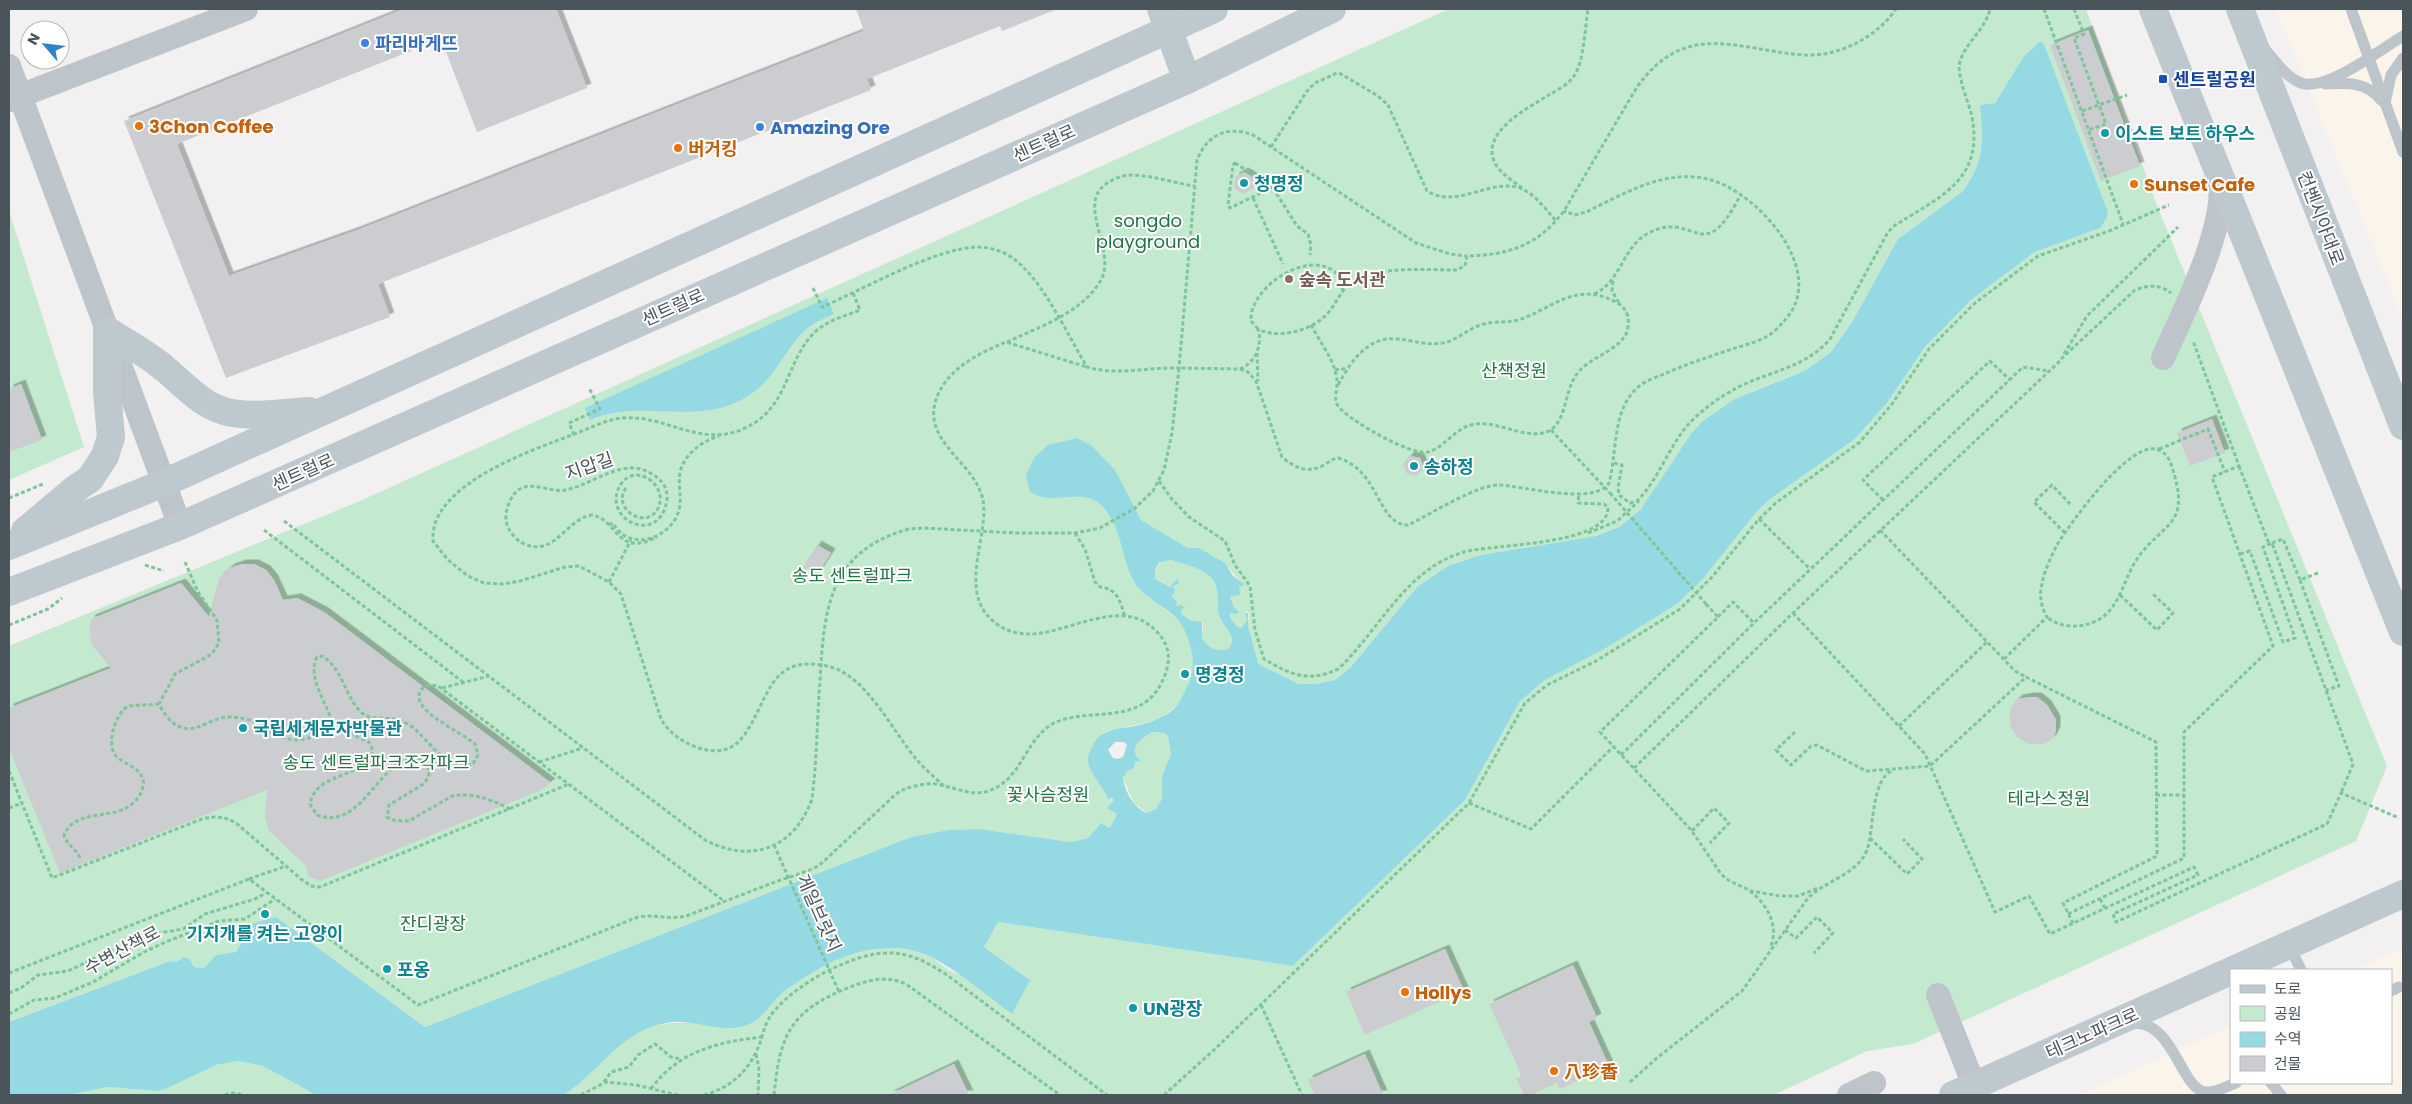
<svg xmlns="http://www.w3.org/2000/svg" width="2412" height="1104" font-family="Poppins,'Noto Sans KR',sans-serif">
  <style>
    .commercial { fill: #faf4eb }
    .green { fill: #c3eace }
    .water { fill: #95dae2; fill-rule: evenodd }
    .building { fill: #cbcdd1; filter: url(#shadow) }
    .lines { fill: none; stroke-linecap: round; stroke-linejoin: round }
    .path { stroke: #7fc59b; stroke-width: 3; stroke-dasharray: 4 2.5; stroke-linecap: butt }
    .lane { stroke: #bdc5cb; stroke-width: 11 }
    .street { stroke: #bdc5cb; stroke-width: 24 }
    .secondary { stroke: #bdc8cf; stroke-width: 28 }
    .path-bridge { stroke: #7fc59b; stroke-width: 3; stroke-dasharray: 4 2.5; stroke-linecap: butt }
    .shop-dot { fill: #3f7fe0; stroke: #fff; stroke-width: 2 }
    .transit-dot { fill: #1a4fb4; stroke: #fff; stroke-width: 2 }
    .food-dot { fill: #e8710a; stroke: #fff; stroke-width: 2 }
    .culture-dot { fill: #0f9aa8; stroke: #fff; stroke-width: 2 }
    .education-dot { fill: #8d6e63; stroke: #fff; stroke-width: 2 }
    .labels { text-anchor: middle; dominant-baseline: central; stroke-width: 4; stroke-linejoin: round; paint-order: stroke }
    .shop-label { font-size: 18px; font-weight: bold; fill: #366cbe; stroke: #fff; text-anchor: start }
    .transit-label { font-size: 18px; font-weight: bold; fill: #164399; stroke: #fff; text-anchor: start }
    .food-label { font-size: 18px; font-weight: bold; fill: #c56008; stroke: #fff; text-anchor: start }
    .culture-label { font-size: 18px; font-weight: bold; fill: #0d838f; stroke: #fff; text-anchor: start }
    .street-label { font-size: 18px; fill: #4a545b; stroke: #fff }
    .park-label { font-size: 18px; fill: #227543; stroke: #fff }
    .education-label { font-size: 18px; font-weight: bold; fill: #785e54; stroke: #fff; text-anchor: start }
  </style>
  <defs>
    <filter id="shadow"><feDropShadow dx="4.5" dy="-4.5" stdDeviation="0" flood-color="#0004"/></filter>
  </defs>
  <rect width="100%" height="100%" fill="#f2f0f0"/>
  <g class="commercial">
    <polygon points="2276,9 2403,9 2403,319"/>
    <polygon points="2403,948 2403,1095 2079,1095 2231,1026 2231,1083 2391,1083 2391,970 2354,970"/>
  </g>
  <g class="green">
    <path d="M 1449,9 L 2086,9 L 2158,208 L 2387,766 L 2356,841 L 1913,1044 L 1867,1051 L 1774,1095 L 564,1095 C 580,1085 590,1071 603,1058 C 646,1016 677,1020 731,1028 C 781,993 842,937 907,950 C 915,951 925,954 932,958 C 941,963 949,972 958,974 C 977,979 1009,979 1030,980 L 984,947 L 998,922 L 1293,966 L 1465,800 L 1520,701 L 1545,680 L 1677,604 L 1703,579 L 1758,510 L 1773,497 L 1855,439 L 1887,403 L 1925,347 L 1971,300 L 2035,252 L 2100,228 L 2107,218 L 2108,212 L 2044,44 L 2040,41 L 2024,56 L 1995,103 L 1980,105 C 1983,141 1985,162 1962,192 L 1898,239 L 1852,322 L 1831,352 L 1806,370 L 1753,391 L 1656,490 L 1641,509 L 1619,527 L 1596,536 L 1481,555 L 1448,566 L 1418,586 L 1350,668 L 1335,680 L 1315,684 L 1299,684 L 1260,665 L 1258,662 L 1248,626 L 1249,614 L 1246,611 L 1245,613 L 1247,620 L 1241,628 L 1236,626 L 1230,617 L 1230,613 L 1237,614 L 1238,611 L 1234,607 L 1230,597 L 1240,593 L 1238,588 L 1245,584 C 1234,577 1235,574 1228,567 C 1219,558 1200,549 1188,548 L 1141,520 L 1121,538 C 1125,553 1128,573 1137,585 C 1148,600 1165,607 1178,620 C 1202,644 1197,693 1169,712 C 1150,726 1125,725 1104,732 L 1090,769 L 1105,791 L 1108,798 L 1114,800 L 1107,808 L 1117,814 L 1110,828 L 1101,823 L 1088,838 L 1071,842 L 979,829 L 949,830 L 911,837 L 425,1027 L 276,917 L 253,928 L 250,937 L 244,938 L 236,952 L 216,955 L 204,968 L 194,967 L 191,960 L 182,958 L 176,962 L 170,961 L 9,1022 L 9,646 L 362,500 Z"/>
    <polygon points="9,211 84,447 9,480"/>
    <path d="M 1171,560 C 1184,564 1204,568 1213,580 C 1221,591 1215,606 1220,618 C 1224,628 1239,637 1228,649 C 1218,652 1208,648 1202,638 L 1203,623 L 1190,620 L 1181,614 L 1182,609 L 1186,608 L 1176,606 L 1176,600 L 1172,597 L 1176,578 L 1170,587 L 1155,579 L 1154,576 C 1156,565 1160,562 1171,560 Z"/>
    <path d="M 1153,732 L 1164,733 L 1168,736 L 1171,754 L 1162,776 L 1162,799 L 1156,809 L 1147,813 L 1134,803 L 1123,778 L 1128,771 L 1133,769 L 1135,762 L 1142,761 C 1126,750 1139,738 1153,732 Z"/>
    <polygon points="238,1061 263,1066 316,1095 69,1095 108,1087 156,1091 216,1065"/>
  </g>
  <g class="water">
    <path d="M 2040,41 L 2044,44 L 2108,212 L 2107,218 L 2100,228 L 2035,252 L 1971,300 L 1925,347 L 1887,403 L 1855,439 L 1773,497 L 1758,510 L 1703,579 L 1677,604 L 1604,649 L 1545,680 L 1520,701 L 1465,800 L 1293,966 L 998,922 L 984,947 L 1030,980 L 1012,1014 C 986,995 959,971 931,957 C 886,936 837,955 799,981 C 794,985 788,988 783,992 C 771,1003 763,1019 747,1025 C 724,1034 696,1020 672,1022 C 620,1029 603,1069 564,1095 L 316,1095 L 263,1066 L 238,1061 L 216,1065 L 165,1089 L 156,1091 L 108,1087 L 69,1095 L 9,1095 L 9,1022 L 170,961 L 176,962 L 184,957 L 190,959 L 194,967 L 204,968 L 216,955 L 236,952 L 244,938 L 251,937 L 254,929 L 252,924 L 276,917 L 425,1027 L 911,837 L 949,830 L 979,829 L 1071,842 L 1088,838 L 1101,823 L 1110,828 L 1117,814 L 1107,808 L 1114,800 L 1111,798 L 1108,799 C 1104,785 1087,773 1088,759 C 1088,754 1091,749 1093,745 C 1102,728 1118,729 1135,726 C 1146,724 1158,719 1167,714 C 1178,708 1182,697 1187,687 C 1197,668 1193,648 1184,629 C 1175,609 1147,602 1135,583 C 1121,560 1123,531 1105,509 C 1085,483 1050,510 1029,490 L 1026,475 L 1034,458 L 1048,445 L 1077,438 L 1092,446 L 1115,470 L 1141,520 L 1188,548 L 1199,548 L 1225,563 L 1233,576 L 1245,584 L 1239,588 L 1240,593 L 1239,595 L 1230,597 L 1234,607 L 1239,612 L 1237,614 L 1230,613 L 1230,617 L 1236,626 L 1241,628 L 1247,620 L 1245,613 L 1248,613 L 1248,626 L 1258,662 L 1260,665 L 1299,684 L 1315,684 L 1335,680 L 1350,668 L 1418,586 L 1448,566 L 1481,555 L 1596,536 L 1619,527 L 1641,509 L 1691,434 L 1703,421 L 1735,399 L 1806,370 L 1831,352 L 1852,322 L 1898,239 L 1962,192 C 1985,162 1983,141 1980,105 L 1995,103 L 2024,56 ZM 1171,560 C 1184,564 1204,568 1213,580 C 1221,591 1215,606 1220,618 C 1224,628 1239,637 1228,649 C 1218,652 1208,648 1202,638 L 1202,622 L 1190,620 L 1181,614 L 1182,609 L 1186,608 L 1181,605 L 1176,606 L 1177,601 L 1172,597 L 1175,591 L 1173,586 L 1179,584 L 1177,578 L 1170,587 L 1155,579 L 1155,570 L 1159,563 ZM 1153,732 L 1164,733 L 1168,736 L 1171,754 L 1162,776 L 1162,799 L 1156,809 L 1147,813 C 1134,808 1125,792 1123,778 L 1128,771 L 1134,768 L 1135,762 L 1142,761 C 1127,751 1138,739 1153,732 ZM 1115,742 L 1124,742 L 1127,745 L 1123,757 L 1118,759 L 1113,758 L 1108,750 Z"/>
    <path d="M 827,298 L 834,314 C 823,319 812,323 804,331 C 779,357 773,386 737,402 C 689,424 638,399 590,420 L 585,408 Z"/>
  </g>
  <g class="building">
    <polygon points="404,9 556,9 587,88 477,132 441,39 177,144 229,276 358,230 864,31 856,9 1055,10 1002,31 1000,26 867,79 871,90 378,284 390,317 226,378 124,121"/>
    <polygon points="2088,30 2140,166 2101,181 2050,45"/>
    <polygon points="1244,172 1254,178 1253,188 1244,194 1234,188 1235,177"/>
    <polygon points="21,384 42,440 9,452 9,389"/>
    <polygon points="2212,419 2225,453 2190,466 2177,433"/>
    <polygon points="1410,456 1420,458 1424,468 1416,476 1407,474 1403,464"/>
    <polygon points="817,545 831,553 817,575 803,567"/>
    <polygon points="242,564 254,564 266,570 274,580 283,600 297,598 324,612 551,783 539,791 320,881 308,876 306,866 269,831 265,817 267,790 60,873 9,748 9,708 111,668 92,645 89,630 91,619 181,583 209,617 219,578 230,568"/>
    <polygon points="2030,697 2037,697 2047,705 2056,720 2056,731 2052,739 2044,744 2029,744 2017,737 2011,728 2009,716 2012,705 2018,699"/>
    <polygon points="1445,949 1464,991 1365,1035 1346,992"/>
    <polygon points="1573,965 1597,1018 1589,1022 1609,1066 1560,1089 1557,1083 1531,1095 1524,1095 1516,1078 1522,1076 1489,1004"/>
    <polygon points="1365,1054 1383,1095 1315,1095 1308,1080"/>
    <polygon points="954,1064 969,1095 889,1095"/>
  </g>
  <g class="lines">
    <g class="path">
      <polyline points="2044,9 2123,224"/>
      <polyline points="2074,9 2084,34 2074,38 2106,124 2088,130"/>
      <polyline points="2082,111 2127,95"/>
      <path d="M 1271,147 L 1307,91 L 1315,83 L 1337,73 L 1341,74 L 1378,96 L 1388,105 L 1427,191 C 1459,211 1495,173 1526,191 C 1538,198 1547,211 1556,221"/>
      <polygon points="1235,163 1273,187 1230,208 1228,205 1233,165"/>
      <polyline points="1273,188 1297,226 1308,234 1311,245 1310,255"/>
      <path d="M 1522,188 C 1514,182 1505,176 1498,168 C 1474,135 1528,108 1549,95 C 1557,90 1568,85 1574,76 C 1584,62 1585,27 1588,9"/>
      <polyline points="1253,198 1283,264"/>
      <polyline points="1613,281 1612,291 1619,303"/>
      <path d="M 813,288 L 822,307 C 862,290 935,248 977,247 C 996,247 1012,255 1024,268 C 1047,290 1070,339 1087,367 C 1118,376 1147,367 1179,368 L 1197,160 C 1207,135 1227,125 1253,135 L 1416,243 L 1450,254 L 1467,256"/>
      <path d="M 853,293 L 860,310 C 845,316 825,321 813,334 C 784,365 789,409 743,429 C 699,448 665,414 622,418 C 604,420 589,429 572,435 C 530,451 429,485 433,541 L 448,560 L 468,576 L 484,583 L 503,584 L 520,581 L 565,567 L 579,566 L 609,582 L 621,594 L 661,719 C 674,743 720,765 741,739 C 769,705 766,653 827,666 C 866,674 892,731 917,760 C 925,769 935,778 944,786"/>
      <path d="M 1594,294 C 1621,282 1622,248 1647,234 C 1695,207 1701,271 1740,196"/>
      <path d="M 1311,325 C 1320,342 1335,361 1337,380 C 1338,389 1333,398 1338,406 C 1348,420 1411,456 1428,452 C 1446,447 1456,426 1476,424 C 1500,421 1529,442 1551,430 C 1569,415 1563,389 1580,370 C 1593,357 1615,351 1625,336 C 1629,329 1630,317 1625,310 C 1621,304 1613,300 1607,298 C 1572,284 1548,311 1518,320 C 1507,323 1495,321 1484,324 C 1470,327 1460,338 1447,342 C 1423,349 1398,332 1376,342 C 1357,351 1346,370 1337,387"/>
      <path d="M 1258,329 L 1251,321 C 1249,287 1309,248 1336,273 C 1342,278 1343,283 1342,290"/>
      <path d="M 1007,342 C 1039,327 1082,313 1101,280 C 1117,251 1076,205 1106,184 C 1114,178 1124,175 1134,175 C 1154,176 1175,183 1194,186"/>
      <polyline points="1257,353 1258,381"/>
      <polyline points="2064,354 2087,316 2178,227"/>
      <path d="M 2061,359 L 2135,290 C 2148,285 2159,284 2171,293"/>
      <path d="M 1240,369 L 1248,372 L 1256,381 L 1282,457 C 1295,468 1308,474 1324,465 C 1329,462 1332,459 1338,458 C 1380,470 1377,525 1408,525 C 1429,515 1478,484 1499,485 C 1524,486 1593,506 1609,483 C 1617,454 1612,413 1635,390 C 1642,382 1654,378 1664,374 C 1686,364 1709,357 1732,349 C 1742,346 1754,343 1764,338 C 1773,334 1782,324 1789,315 C 1825,266 1754,189 1707,179 C 1663,169 1624,194 1586,212 L 1575,215 L 1564,211"/>
      <polyline points="1335,369 1341,370 1347,367"/>
      <polyline points="1551,430 1610,493"/>
      <polyline points="574,435 569,423 600,409 589,388"/>
      <polyline points="2159,449 2208,429 2225,472"/>
      <path d="M 1614,463 L 1622,465 L 1618,488 L 1619,495 L 1630,503 L 1637,501 C 1662,476 1671,437 1699,414 C 1714,401 1729,391 1747,383 C 1777,370 1808,365 1830,339 L 1888,232 L 1894,226 C 1939,197 1984,181 1972,117 C 1968,100 1959,82 1959,65 C 1964,43 1985,31 1990,9"/>
      <polyline points="2239,466 2269,544"/>
      <path d="M 1159,481 L 1171,498 L 1189,517 L 1225,541 L 1235,565 L 1250,586 L 1255,630 L 1264,659 C 1291,675 1309,683 1338,669 C 1380,630 1405,569 1464,552 C 1491,544 1610,546 1608,507 L 1604,504 L 1578,503 L 1579,494"/>
      <path d="M 626,488 C 611,508 645,530 657,510 C 671,487 636,461 621,484 C 602,513 643,540 661,516 C 667,507 669,496 665,487 C 662,481 657,477 652,474 C 624,456 594,484 566,490 C 546,494 520,471 508,506 C 505,514 505,523 510,531 C 514,537 520,543 527,545 C 556,555 566,519 592,515 C 619,520 616,558 657,537"/>
      <polyline points="9,498 43,484"/>
      <polyline points="1883,500 1863,480 1990,361 2010,380"/>
      <polyline points="1759,519 1810,569"/>
      <path d="M 284,521 L 705,840 C 751,864 794,849 812,799 C 817,760 817,720 820,681 C 824,610 828,551 909,529 L 924,528 L 1016,533 L 1075,533 L 1100,528 L 1135,508 L 1153,491 L 1164,470 L 1172,433 L 1179,368 L 1240,369 C 1255,363 1263,345 1258,329 C 1278,340 1314,330 1328,313 C 1338,301 1342,286 1358,279 C 1387,266 1425,270 1456,270 L 1465,266 L 1467,256 C 1510,255 1538,245 1564,211 L 1637,87 C 1686,19 1737,50 1804,55 C 1839,57 1877,37 1896,9"/>
      <path d="M 609,525 L 613,523 C 629,553 671,539 679,510 C 683,494 675,479 683,464 C 690,450 705,440 719,436"/>
      <polyline points="264,530 463,682"/>
      <polyline points="1880,530 2015,671 2026,677"/>
      <path d="M 1075,533 L 1085,549 L 1095,582 L 1100,587 C 1118,589 1120,601 1125,617"/>
      <polyline points="1588,533 1617,521 1639,501"/>
      <polyline points="2065,533 2034,502 2052,485 2072,506"/>
      <polyline points="2272,543 2283,539 2300,580"/>
      <polyline points="2240,554 2250,551 2283,642 2295,638 2263,547 2272,543 2353,764 2341,793"/>
      <path d="M 185,562 L 198,592 L 217,620 L 219,643 L 212,654 L 175,674 L 159,704 C 164,714 172,725 183,728 C 197,732 212,718 227,717 C 277,716 275,761 334,727"/>
      <polyline points="145,565 164,571"/>
      <polyline points="2318,573 2300,580 2339,686 2326,690"/>
      <polyline points="609,582 631,540"/>
      <polyline points="2120,595 2157,630 2173,613 2153,594"/>
      <polyline points="1706,604 1718,617 1600,732 1692,831 1721,874 1728,880 1751,891 1780,896 1798,896 1818,888"/>
      <polyline points="1793,613 1925,754 1995,912 2029,896 2050,934 2194,867 2198,875 2113,914 2116,922 2327,824 2341,793 2399,818"/>
      <polyline points="1718,617 1733,602 1754,623"/>
      <polyline points="9,625 48,609 62,598"/>
      <path d="M 2004,659 L 2047,617 C 2041,607 2039,595 2042,584 C 2044,571 2051,557 2057,545 C 2069,525 2134,433 2161,451 C 2170,456 2172,467 2175,477 C 2188,525 2163,524 2139,556 C 2119,584 2121,621 2078,626 C 2067,627 2055,624 2047,617"/>
      <polyline points="442,688 489,676"/>
      <polyline points="1899,726 1987,642"/>
      <polyline points="1795,732 1776,750 1791,765 1811,746 1817,745 1866,771 1930,766 2026,677 2156,742 2157,856 2063,903 2073,923"/>
      <polyline points="1621,755 1754,623 2023,367 2049,371"/>
      <polyline points="539,762 583,748"/>
      <polyline points="1634,768 1793,613 2061,360"/>
      <path d="M 9,771 L 52,878 L 202,819 C 215,816 224,816 236,823 L 301,879 L 311,886 L 320,887 L 569,784"/>
      <polyline points="2156,795 2184,795"/>
      <polyline points="1469,803 1531,829 1614,746"/>
      <polyline points="9,808 22,803"/>
      <path d="M 510,809 C 492,800 473,792 452,796 L 409,821 L 391,820 L 387,817 L 389,805 L 422,785 L 429,777 L 428,766 L 421,760 L 410,758 C 376,767 360,831 317,815 L 310,804 C 316,771 363,780 373,751 L 369,742 L 334,727 C 329,707 306,677 317,657 L 322,656 C 342,667 345,697 361,712 C 374,724 393,712 411,726 C 430,740 446,773 473,764 L 478,755 L 475,744 C 461,731 398,706 426,685 L 438,686 L 724,901"/>
      <polyline points="1692,831 1714,808 1729,823 1710,843"/>
      <polyline points="1870,838 1907,874 1922,859 1903,839"/>
      <path d="M 80,858 C 76,849 67,845 64,835 C 78,802 127,828 142,790 C 149,770 127,766 117,757 C 105,746 115,714 128,706 L 159,704"/>
      <polyline points="249,879 286,866"/>
      <path d="M 1750,891 C 1767,904 1780,927 1770,948"/>
      <polyline points="2100,899 2105,908"/>
      <polyline points="2068,914 2184,858 2184,732 2273,646 2212,477 2239,466 2193,341"/>
      <polyline points="1785,930 1796,938 1817,917 1833,933 1814,953"/>
      <path d="M 9,973 L 249,879 L 418,1005 L 638,917 C 655,914 670,920 686,916 C 716,905 746,893 775,882 C 789,877 805,873 818,866 C 825,861 832,853 839,847 C 853,834 866,822 880,809 C 889,801 896,792 907,788 C 915,786 926,783 935,784 C 958,787 976,801 999,786 C 1023,771 1028,737 1054,723 C 1088,707 1134,725 1158,689 C 1163,681 1167,672 1168,663 C 1170,651 1165,640 1157,632 C 1123,594 1067,635 1028,634 C 1015,634 1001,629 992,620 C 958,590 989,537 983,500 C 976,465 929,445 934,408 C 940,372 977,354 1006,342 L 1087,367"/>
      <polyline points="9,993 21,988 38,975 68,971 110,951 139,946 159,933 183,929 205,914 255,899 266,893"/>
      <polyline points="1261,1005 1302,1095"/>
      <polyline points="9,1014 34,1000 55,998 93,982 144,952 168,941 219,921 245,919 275,899"/>
      <polyline points="756,1054 759,1069 758,1095"/>
      <polyline points="604,1082 611,1072 629,1067 638,1055 655,1044 671,1057 681,1059"/>
      <path d="M 1630,1082 L 1657,1058 L 1742,991 L 1808,898 C 1825,881 1858,874 1867,850 C 1874,831 1871,779 1892,771"/>
      <path d="M 651,1089 C 678,1051 718,1042 762,1037"/>
      <polyline points="225,1095 233,1093 244,1095"/>
      <polyline points="581,1095 606,1082 636,1085 677,1095"/>
      <path d="M 704,1095 C 733,1087 751,1069 761,1040 C 764,1029 767,1019 775,1010 C 798,983 855,951 892,953 C 913,954 930,964 947,975 L 1107,1095"/>
      <path d="M 774,1095 C 780,1034 790,1011 850,987 C 869,980 886,975 906,984 L 1060,1095"/>
      <polyline points="1164,1095 1215,1049 1469,803 1525,703 1547,685 1596,661 1680,609 1712,577 1759,519 1777,502 1860,442 1892,404 1929,349 1975,303 2038,256 2109,231 2169,205"/>
    </g>
    <g class="lane">
      <polyline points="2351,9 2403,152"/>
      <path d="M 2265,49 C 2274,60 2287,78 2301,83 C 2326,92 2381,49 2403,36"/>
      <path d="M 2325,84 C 2347,83 2366,81 2381,100"/>
      <polyline points="2385,103 2391,75 2403,58"/>
      <polyline points="2289,945 2301,970"/>
      <polyline points="2391,991 2399,987"/>
      <path d="M 2130,1023 C 2175,1019 2180,1090 2206,1092 C 2216,1093 2227,1086 2236,1083"/>
      <polyline points="2271,1083 2281,1095"/>
    </g>
    <g class="street">
      <polyline points="9,66 180,526"/>
      <polyline points="9,100 246,9"/>
      <path d="M 2163,358 C 2183,313 2226,229 2220,182"/>
      <polyline points="1938,995 1978,1095"/>
      <polyline points="1849,1095 1874,1083"/>
    </g>
    <g class="secondary">
      <polyline points="1161,9 1187,80"/>
      <polyline points="2153,9 2403,632"/>
      <polyline points="2240,9 2403,426"/>
      <path d="M 107,330 C 126,343 148,354 165,369 C 187,387 202,407 232,413 C 257,417 284,413 309,411"/>
      <polyline points="25,531 75,489 90,479 105,456 111,437 107,393 107,330"/>
      <polyline points="9,546 164,483 1214,9"/>
      <polyline points="9,592 180,526 1187,80 1332,9"/>
      <polyline points="2233,970 2403,894"/>
      <polyline points="1953,1095 2231,971"/>
    </g>
    <g class="path-bridge">
      <polyline points="1610,493 1706,604"/>
      <polyline points="774,845 839,992"/>
    </g>
  </g>
  <g class="shop-dot">
    <circle cx="365" cy="43" r="5"/>
    <circle cx="760" cy="127" r="5"/>
  </g>
  <rect class="transit-dot" x="2158" y="74" width="10" height="10" rx="2.5"/>
  <g class="food-dot">
    <circle cx="139" cy="126" r="5"/>
    <circle cx="678" cy="148" r="5"/>
    <circle cx="2134" cy="184" r="5"/>
    <circle cx="1405" cy="992" r="5"/>
    <circle cx="1554" cy="1071" r="5"/>
  </g>
  <g class="culture-dot">
    <circle cx="2105" cy="133" r="5"/>
    <circle cx="1244" cy="183" r="5"/>
    <circle cx="1414" cy="466" r="5"/>
    <circle cx="1185" cy="674" r="5"/>
    <circle cx="243" cy="728" r="5"/>
    <circle cx="265" cy="914" r="5"/>
    <circle cx="387" cy="969" r="5"/>
    <circle cx="1133" cy="1008" r="5"/>
  </g>
  <circle class="education-dot" cx="1289" cy="279" r="5"/>
  <g class="labels">
    <g class="shop-label">
      <text x="375" y="43">파리바게뜨</text>
      <text x="770" y="127">Amazing Ore</text>
    </g>
    <g class="transit-label">
      <text x="2173" y="79">센트럴공원</text>
    </g>
    <g class="food-label">
      <text x="149" y="126">3Chon Coffee</text>
      <text x="688" y="148">버거킹</text>
      <text x="2144" y="184">Sunset Cafe</text>
      <text x="1415" y="992">Hollys</text>
      <text x="1564" y="1071">八珍香</text>
    </g>
    <g class="culture-label">
      <text x="2115" y="133">이스트 보트 하우스</text>
      <text x="1254" y="183">청명정</text>
      <text x="1424" y="466">송하정</text>
      <text x="1195" y="674">명경정</text>
      <text x="253" y="728">국립세계문자박물관</text>
      <text x="265" y="933" text-anchor="middle">기지개를 켜는 고양이</text>
      <text x="397" y="969">포옹</text>
      <text x="1143" y="1008">UN광장</text>
    </g>
    <g class="street-label">
      <text transform="translate(1044 143) rotate(-24)">센트럴로</text>
      <text transform="translate(2321 218) rotate(69)">컨벤시아대로</text>
      <text transform="translate(673 307) rotate(-24)">센트럴로</text>
      <text transform="translate(589 466) rotate(-19)">지압길</text>
      <text transform="translate(303 472) rotate(-24)">센트럴로</text>
      <text transform="translate(819 913) rotate(66)">게일브릿지</text>
      <text transform="translate(122 950) rotate(-28)">수변산책로</text>
      <text transform="translate(2092 1033) rotate(-24)">테크노파크로</text>
    </g>
    <g class="park-label">
      <text x="1148" y="220">songdo<tspan x="1148" dy="21">playground</tspan></text>
      <text x="1514" y="370">산책정원</text>
      <text x="852" y="575">송도 센트럴파크</text>
      <text x="376" y="762">송도 센트럴파크조각파크</text>
      <text x="1048" y="794">꽃사슴정원</text>
      <text x="2049" y="798">테라스정원</text>
      <text x="433" y="923">잔디광장</text>
    </g>
    <g class="education-label">
      <text x="1299" y="279">숲속 도서관</text>
    </g>
  </g>
  <rect width="2412" height="1104" fill="none" stroke="#4a545b" stroke-width="20"/>
  <rect x="2230" y="969" width="162" height="115" fill="#ffffff" stroke="#b7bbbd"/>
  <rect x="2240" y="985" width="25" height="8" fill="#bdc8cf" stroke="#b7bbbd"/>
  <text x="2274" y="994" font-size="15" fill="#4a545b">도로</text>
  <rect x="2240" y="1006" width="25" height="15" fill="#c3eace" stroke="#b7bbbd"/>
  <text x="2274" y="1019" font-size="15" fill="#4a545b">공원</text>
  <rect x="2240" y="1032" width="25" height="15" fill="#95dae2" stroke="#b7bbbd"/>
  <text x="2274" y="1044" font-size="15" fill="#4a545b">수역</text>
  <rect x="2240" y="1056" width="25" height="15" fill="#cbcdd1" stroke="#b7bbbd"/>
  <text x="2274" y="1069" font-size="15" fill="#4a545b">건물</text>
  <g transform="translate(45 45) rotate(298)"><circle r="24" fill="#ffffff" stroke="#b7bbbd"/>
  <path d="M0-4L9 19L0 12L-9 19Z" fill="#2d84ce"/>
  <text y="-8" font-size="14" font-weight="bold" text-anchor="middle" fill="#4a545b">N</text>
  </g>
</svg>
